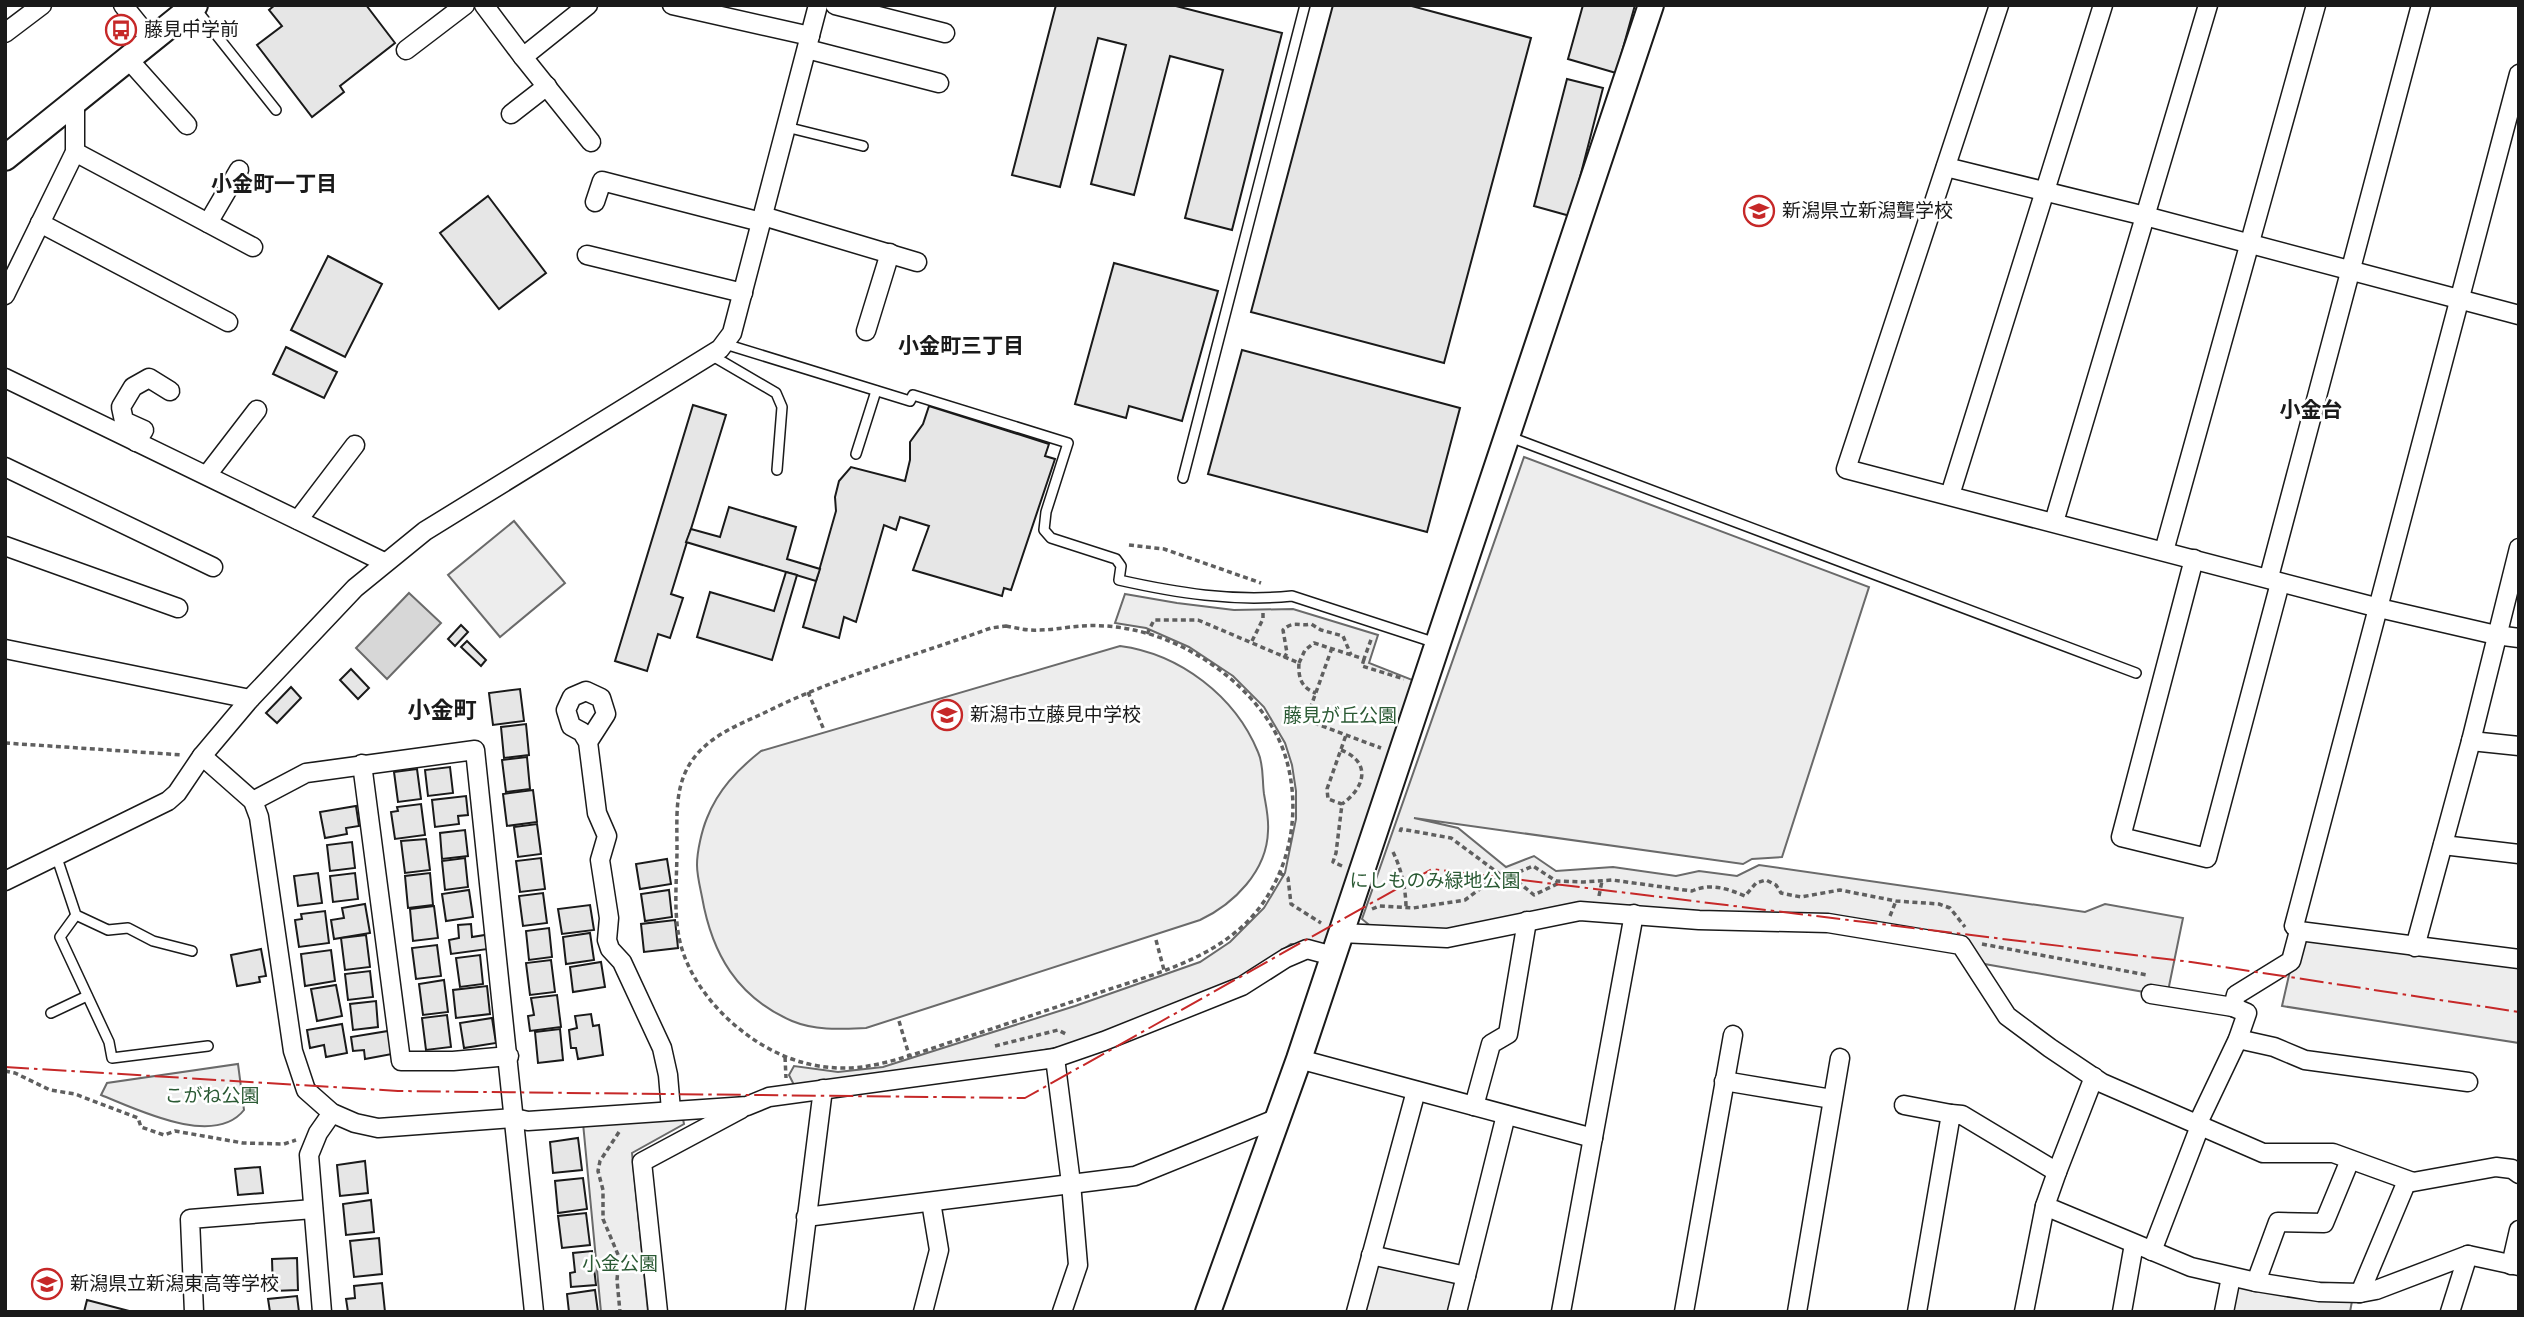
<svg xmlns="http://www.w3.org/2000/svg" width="2524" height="1317" font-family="Karla,'Noto Sans JP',sans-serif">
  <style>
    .green { fill: #ededed; stroke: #6a6a6a; stroke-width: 2 }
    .water { fill: #d7d7d7; stroke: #6a6a6a; stroke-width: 2 }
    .building { fill: #e6e6e6; stroke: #1a1a1a; stroke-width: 2 }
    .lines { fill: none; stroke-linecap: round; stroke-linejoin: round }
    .lane-casing { stroke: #1a1a1a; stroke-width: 12 }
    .street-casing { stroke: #1a1a1a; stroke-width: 21 }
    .secondary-casing { stroke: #1a1a1a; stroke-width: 28 }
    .path { stroke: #5f5f5f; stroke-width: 3.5; stroke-dasharray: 5 3.5; stroke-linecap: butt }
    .lane { stroke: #fff; stroke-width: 9 }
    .street { stroke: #fff; stroke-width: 18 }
    .secondary { stroke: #fff; stroke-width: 24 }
    .power { stroke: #c62828; stroke-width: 2; stroke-dasharray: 24 5 3.5 5; stroke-linecap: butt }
    .labels { text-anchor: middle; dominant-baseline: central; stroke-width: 5; stroke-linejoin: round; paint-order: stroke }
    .poi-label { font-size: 19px; fill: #1a1a1a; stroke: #fff; text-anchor: start }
    .park-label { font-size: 19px; fill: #2b5a34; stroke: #fff }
    .neighbourhood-label { font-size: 21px; font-weight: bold; fill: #1a1a1a; stroke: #fff }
    .quarter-label { font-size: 23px; font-weight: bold; fill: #1a1a1a; stroke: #fff }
  </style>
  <rect width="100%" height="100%" fill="#fff"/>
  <g class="green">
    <polygon points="1524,457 1869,587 1782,857 1752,859 1743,864 1414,818 1458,828 1506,867 1534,856 1556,871 1613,867 1676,876 1699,871 1737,876 1759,865 2085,912 2105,904 2183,918 2167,996 1979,963 1961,944 1828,923 1580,911 1447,938 1380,934 1362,919"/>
    <polygon points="514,521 565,583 500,637 448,575"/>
    <polygon points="1125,594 1177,603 1234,610 1293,609 1378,635 1369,663 1415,681 1334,931 1322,946 1291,944 1240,979 1075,1044 1014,1056 795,1087 789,1075 794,1066 838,1072 883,1067 1075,1006 1200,962 1230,942 1264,908 1285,873 1296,819 1296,791 1292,765 1285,743 1264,707 1233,676 1189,647 1146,628 1115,623"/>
    <path d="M 1120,646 C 1180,654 1235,696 1258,752 C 1264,765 1262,780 1264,794 C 1266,806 1269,818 1268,831 C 1267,871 1234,904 1200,920 L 866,1028 C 842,1029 816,1031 792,1021 C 737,997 712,954 702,897 C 700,887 697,875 697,865 C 697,851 702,830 707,818 C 718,790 737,770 761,751 Z"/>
    <polygon points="2299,931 2519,959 2519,1043 2282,1006"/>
    <path d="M 238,1064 L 244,1110 C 214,1148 136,1109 101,1095 L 107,1083 Z"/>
    <polygon points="682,1114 684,1124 632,1153 648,1312 601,1312 583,1123"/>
    <polygon points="1371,1255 1466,1276 1457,1312 1356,1312"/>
    <polygon points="2236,1286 2352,1301 2350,1312 2230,1312"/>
  </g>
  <polygon class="water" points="409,593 441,623 387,679 356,648"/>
  <g class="building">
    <polygon points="275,5 366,5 395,43 340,86 344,92 312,117 257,45 282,26 269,10"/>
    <polygon points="1056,5 1172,5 1282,33 1232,230 1185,218 1223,70 1170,56 1134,195 1091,184 1126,45 1098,38 1060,187 1012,175"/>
    <polygon points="1333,5 1408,5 1531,38 1444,363 1251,312"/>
    <polygon points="1583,5 1635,5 1616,73 1568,59"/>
    <polygon points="1567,79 1603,88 1570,216 1534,206"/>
    <polygon points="488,196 546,273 499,309 440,233"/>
    <polygon points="328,256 382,284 345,357 291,330"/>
    <polygon points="1114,263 1218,291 1182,421 1129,406 1126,418 1075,404"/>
    <polygon points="286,347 337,372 324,398 273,374"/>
    <polygon points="1242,350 1460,408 1427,532 1208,474"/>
    <polygon points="693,405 726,415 671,594 683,598 670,638 658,634 647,671 615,661"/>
    <polygon points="929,406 1049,444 1045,456 1055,459 1011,590 1004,588 1002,596 913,570 929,526 900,517 896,530 884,525 856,622 844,617 839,638 803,627 836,511 835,497 839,481 851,467 905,481 910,460 910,442 923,424"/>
    <polygon points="729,507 796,527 787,559 820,569 816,581 686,542 691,529 720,537"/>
    <polygon points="786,572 797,575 772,660 697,637 710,592 774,611"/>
    <polygon points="461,625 468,632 455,646 448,639"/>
    <polygon points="467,641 486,660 481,666 461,647"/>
    <polygon points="351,669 369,688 358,699 340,680"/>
    <polygon points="291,687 301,698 277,723 266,713"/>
    <polygon points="520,689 524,721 493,725 489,693"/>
    <polygon points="526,724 529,755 504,758 501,727"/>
    <polygon points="527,757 530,789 506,792 502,760"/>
    <polygon points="450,767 453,793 428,796 425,770"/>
    <polygon points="417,769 421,799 398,802 394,772"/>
    <polygon points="533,790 537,822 507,826 503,794"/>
    <polygon points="466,796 468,815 458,816 459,824 435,827 432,800"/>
    <polygon points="421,804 425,835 395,839 391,812 398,811 397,807"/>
    <polygon points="356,806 359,826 346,828 347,834 325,838 320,812"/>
    <polygon points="537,824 541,854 518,857 514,827"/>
    <polygon points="465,830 468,856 442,859 440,833"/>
    <polygon points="426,839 430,870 405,873 401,841"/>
    <polygon points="352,842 355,868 330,871 327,845"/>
    <polygon points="465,858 468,887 445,890 442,861"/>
    <polygon points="541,858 545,889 520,892 516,861"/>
    <polygon points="667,859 671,884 640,889 636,864"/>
    <polygon points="318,873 322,903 298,906 294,876"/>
    <polygon points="355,873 358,899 333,902 330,876"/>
    <polygon points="430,873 433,905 408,908 405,876"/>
    <polygon points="469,890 473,917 446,921 442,894"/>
    <polygon points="669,890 672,917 645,921 641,894"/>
    <polygon points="543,893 547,923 523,926 519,896"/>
    <polygon points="365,904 370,933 334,939 331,920 344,918 342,908"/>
    <polygon points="590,905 594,930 562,934 558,909"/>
    <polygon points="434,906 438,938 413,941 410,909"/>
    <polygon points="325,911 329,943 299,947 295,920 302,919 301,914"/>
    <polygon points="675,920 678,948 644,952 641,924"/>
    <polygon points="471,924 472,937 485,935 488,949 451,954 449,940 459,938 458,925"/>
    <polygon points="549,928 552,957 529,960 526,931"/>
    <polygon points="590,933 594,960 566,964 563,937"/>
    <polygon points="366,935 370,967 345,970 341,938"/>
    <polygon points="437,945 441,976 416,979 412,948"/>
    <polygon points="261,949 266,976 259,977 260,982 237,986 231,955"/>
    <polygon points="331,950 335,981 305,986 301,954"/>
    <polygon points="480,955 483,984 460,987 456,958"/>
    <polygon points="551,960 555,992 530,995 526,963"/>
    <polygon points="601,962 605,987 573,992 570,967"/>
    <polygon points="370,971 373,997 348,1000 345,974"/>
    <polygon points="444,980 448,1012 423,1015 419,984"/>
    <polygon points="336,985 342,1016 317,1021 311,989"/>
    <polygon points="487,986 490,1014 456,1018 453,990"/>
    <polygon points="557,995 561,1027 530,1031 528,1016 534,1015 531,998"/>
    <polygon points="376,1001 378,1027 353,1030 350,1004"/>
    <polygon points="591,1014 593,1026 599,1025 603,1055 578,1059 576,1048 571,1048 569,1030 577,1028 575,1016"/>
    <polygon points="447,1015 451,1047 426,1050 422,1018"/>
    <polygon points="492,1018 496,1043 464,1048 460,1023"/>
    <polygon points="342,1024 347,1053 326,1057 324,1045 310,1048 307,1030"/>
    <polygon points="560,1029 563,1060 538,1063 535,1032"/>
    <polygon points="388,1031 392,1054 365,1059 364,1050 353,1051 351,1037"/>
    <polygon points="578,1138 582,1170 553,1173 550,1142"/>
    <polygon points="365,1161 368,1193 340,1196 337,1165"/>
    <polygon points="260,1167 263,1193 238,1195 235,1169"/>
    <polygon points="583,1178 587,1209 558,1213 555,1181"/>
    <polygon points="371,1200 374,1232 346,1235 343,1204"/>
    <polygon points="586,1213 590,1245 562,1248 558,1216"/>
    <polygon points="379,1238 382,1274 354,1277 350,1241"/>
    <polygon points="592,1251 596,1285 571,1287 570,1273 575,1272 573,1253"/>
    <polygon points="297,1258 298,1290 273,1291 272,1259"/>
    <polygon points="382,1283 385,1312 348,1312 346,1299 355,1298 354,1286"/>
    <polygon points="595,1290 598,1312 569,1312 567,1294"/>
    <polygon points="297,1296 299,1312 270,1312 268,1299"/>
    <polygon points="87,1300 133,1312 84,1312"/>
  </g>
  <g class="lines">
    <g class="lane-casing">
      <g id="lane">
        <polyline points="195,8 276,110"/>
        <polyline points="786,127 863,146"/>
        <path d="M 725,344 L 910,401 L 913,395 L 1068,443 L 1046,512 L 1044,530 L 1051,538 L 1116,559 L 1121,566 L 1119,580 C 1177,593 1233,602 1292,596 L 1436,643"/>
        <polyline points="711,355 776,393 782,407 777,470"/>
        <polyline points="1510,437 2136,673"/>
        <polyline points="856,454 876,391"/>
        <polyline points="1183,478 1305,5"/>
        <polyline points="56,855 76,915 108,930 128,928 153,941 192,951"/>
        <polyline points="76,915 60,937 109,1042 112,1058 208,1046"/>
        <polyline points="51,1013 87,996"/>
      </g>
    </g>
    <g class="street-casing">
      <g id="street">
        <polyline points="123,5 152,41"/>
        <polyline points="484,5 523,57 588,5"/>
        <polyline points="672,5 810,36"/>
        <polyline points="835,5 945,33"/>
        <polyline points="1999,5 1846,469 2379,608 2496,635 2519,638"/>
        <polyline points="5,33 42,5"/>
        <polyline points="807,49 939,83"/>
        <polyline points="406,50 465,5"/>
        <polyline points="523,57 591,142"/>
        <polyline points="129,60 187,125"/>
        <polyline points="511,114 547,86"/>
        <polyline points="75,152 253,247"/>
        <polyline points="1946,167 2145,216 2519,315"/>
        <polyline points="595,202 602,181 761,222"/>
        <polyline points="763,216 917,262"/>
        <polyline points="40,223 228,322"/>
        <polyline points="208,223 239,170"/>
        <polyline points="587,255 743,293"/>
        <polyline points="5,295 75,152 75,104"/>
        <polyline points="866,331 890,253"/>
        <polyline points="5,378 384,562"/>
        <polyline points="136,442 144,430 124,421 121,407 133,387 149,378 170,391"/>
        <polyline points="5,467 213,567"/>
        <polyline points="207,475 257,410"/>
        <polyline points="1950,495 2103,5"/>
        <polyline points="298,520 355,445"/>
        <polyline points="2054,522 2208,5"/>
        <polyline points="5,546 178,608"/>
        <polyline points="2164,551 2316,5"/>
        <polyline points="2194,559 2121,837 2207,858 2280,583"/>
        <polyline points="2269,577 2421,5"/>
        <polyline points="5,649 250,699"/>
        <polyline points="2471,741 2519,746"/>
        <polyline points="588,742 606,714 601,698 586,691 572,697 566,710 571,726 582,732 588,742 597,813 607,836 600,860 609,918 607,940 610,949 622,962 662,1048 668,1075 671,1110"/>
        <polyline points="202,756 253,801 259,817 293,1051 306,1090 332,1113 355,1123 378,1128 514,1118 528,1121 747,1106 769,1097 1055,1058 1104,1041 1242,986 1286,958 1307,949 1333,956"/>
        <polyline points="362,764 401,1061 453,1061 509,1056"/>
        <polyline points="253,801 306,773 475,750 534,1312"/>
        <polyline points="2443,845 2519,854"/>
        <polyline points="5,881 168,801 177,793 202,756 250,699 355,588 425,531 720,349 732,333 818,5"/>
        <polyline points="2299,931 2519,959"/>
        <polyline points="1341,933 1447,938 1580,911 1699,920 1828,923 1961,945 2007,1016 2050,1048 2102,1083 2263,1153 2333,1153 2413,1182 2496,1167 2512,1169 2519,1174"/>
        <polyline points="2415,947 2471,741 2519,548"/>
        <polyline points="2151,994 2233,1007 2247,1013 2238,1039 2197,1125"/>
        <polyline points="2233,1007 2236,995 2291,961 2299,931 2294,926 2519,74"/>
        <polyline points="2238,1039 2274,1047 2305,1060 2468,1082"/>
        <polyline points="1055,1058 1071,1183 1078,1265 1062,1312"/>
        <polyline points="1299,1059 1593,1138"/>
        <polyline points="1724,1081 1832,1099"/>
        <polyline points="1904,1105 1951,1114"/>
        <polyline points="1474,1106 1491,1044 1508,1034 1527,921"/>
        <polyline points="2057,1172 2094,1077"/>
        <polyline points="806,1217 1135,1176 1278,1118"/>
        <polyline points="2152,1251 2200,1126"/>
        <polyline points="1371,1255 1466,1276"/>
        <polyline points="2511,1265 2519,1230"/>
        <polyline points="2256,1282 2278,1222 2324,1223 2350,1160"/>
        <polyline points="2360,1293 2407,1181"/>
        <polyline points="194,1312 190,1219 313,1209"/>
        <polyline points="322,1312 309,1155 318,1133 332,1113"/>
        <polyline points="658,1312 642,1162 741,1109"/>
        <polyline points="795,1312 823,1089"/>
        <polyline points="923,1312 939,1250 931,1202"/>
        <polyline points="1356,1312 1416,1091"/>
        <polyline points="1457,1312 1506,1115"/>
        <polyline points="1561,1312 1634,914"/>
        <polyline points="1684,1312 1733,1035"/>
        <polyline points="1797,1312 1840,1058"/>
        <polyline points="1917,1312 1951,1114 1962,1115 2057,1172 2045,1206 2191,1267 2256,1282 2319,1292 2360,1293 2376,1290 2468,1255 2519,1266"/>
        <polyline points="2024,1312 2045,1206"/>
        <polyline points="2122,1312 2134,1244"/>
        <polyline points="2224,1312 2231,1277"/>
        <polyline points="2450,1312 2468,1255"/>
      </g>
    </g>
    <g class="secondary-casing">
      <g id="secondary">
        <polyline points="5,158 195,5"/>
        <polyline points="1208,1312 1299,1059 1651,5"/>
      </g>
    </g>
    <g class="path">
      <polyline points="1129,545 1164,549 1261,583"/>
      <path d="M 1006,626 C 1017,628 1028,631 1039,630 C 1053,630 1067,627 1081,626 C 1109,624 1138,629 1164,639 C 1214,658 1266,701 1284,752 C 1304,811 1290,880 1245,924 C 1206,961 1152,975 1101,992 C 1059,1006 1016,1021 973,1035 C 939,1045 904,1060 868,1066 C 848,1070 821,1068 801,1062 C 748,1047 693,996 680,942 C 673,911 677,880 677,849 C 677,811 673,775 704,747 C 720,732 742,723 762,714 C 835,677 914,656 991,628 Z"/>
      <path d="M 1147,634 L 1154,620 L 1198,620 L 1299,663 C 1298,677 1301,688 1316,693"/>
      <polyline points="1252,641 1263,619 1263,611"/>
      <polyline points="1332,648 1306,720 1381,748"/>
      <path d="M 1284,658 L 1287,653 L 1283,630 C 1293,620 1300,627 1311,624 L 1321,630 L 1343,636 L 1351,655"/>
      <polyline points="1364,659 1362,666 1404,679"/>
      <polyline points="1299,663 1305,650 1314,643 1364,659 1372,637"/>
      <polyline points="808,692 824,730"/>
      <polyline points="5,743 183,755"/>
      <path d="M 1341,750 C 1372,762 1365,788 1342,804"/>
      <path d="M 1400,832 L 1401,829 L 1451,838 L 1505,878 L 1533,866 L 1556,881 L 1584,882 L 1612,880 L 1692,891 C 1710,883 1726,888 1745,896 L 1756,883 L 1766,880 L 1776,885 L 1781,893 L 1801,897 L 1840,890 L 1896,901 L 1939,904 L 1950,908 L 1965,927"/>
      <path d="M 1393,852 C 1401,868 1406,889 1406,908"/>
      <polyline points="1342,866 1333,862 1336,853 1342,804 1328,799 1327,789 1346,735"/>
      <polyline points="1280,873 1288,878 1291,904 1321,923"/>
      <polyline points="1511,876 1534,895 1559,883"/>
      <polyline points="1599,896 1602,881"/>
      <polyline points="1372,909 1379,906 1413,908 1465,900 1500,874"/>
      <polyline points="1890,916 1896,901"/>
      <polyline points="1156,940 1164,970"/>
      <polyline points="1982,944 2147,975"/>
      <polyline points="899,1021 909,1055"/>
      <polyline points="995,1046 1058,1030 1068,1035"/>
      <polyline points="785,1057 786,1078"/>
      <polyline points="5,1071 15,1073 50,1090 75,1094 138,1118 141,1127 164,1135 175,1131 243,1143 284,1144 296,1140"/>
      <polyline points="619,1132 600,1161 598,1171 603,1190 603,1219 619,1257 617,1280 620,1312"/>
    </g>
    <use href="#lane" class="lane"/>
    <use href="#street" class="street"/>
    <use href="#secondary" class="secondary"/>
    <polyline class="power" points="5,1067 398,1091 1025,1098 1432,869 2191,962 2519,1012"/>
  </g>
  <defs>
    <g id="bus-ring" transform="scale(1.575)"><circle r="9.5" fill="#fff" stroke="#c62828" stroke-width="1.5"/><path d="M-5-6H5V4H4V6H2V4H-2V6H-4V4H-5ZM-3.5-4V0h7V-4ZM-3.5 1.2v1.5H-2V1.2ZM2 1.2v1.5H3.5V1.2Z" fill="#c62828"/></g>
    <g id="school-ring" transform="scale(1.575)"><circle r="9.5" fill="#fff" stroke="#c62828" stroke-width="1.5"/><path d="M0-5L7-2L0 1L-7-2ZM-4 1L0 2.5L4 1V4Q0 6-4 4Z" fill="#c62828"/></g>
  </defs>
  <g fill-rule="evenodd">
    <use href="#bus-ring" x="121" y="30"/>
    <use href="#school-ring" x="1759" y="211"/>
    <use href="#school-ring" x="947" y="715"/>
    <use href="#school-ring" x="47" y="1284"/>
  </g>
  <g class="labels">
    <g class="poi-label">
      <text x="144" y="30">藤見中学前</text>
      <text x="1782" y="211">新潟県立新潟聾学校</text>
      <text x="970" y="715">新潟市立藤見中学校</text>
      <text x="70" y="1284">新潟県立新潟東高等学校</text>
    </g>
    <g class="park-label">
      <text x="1340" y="716">藤見が丘公園</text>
      <text x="1435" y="881">にしものみ緑地公園</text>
      <text x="212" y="1096">こがね公園</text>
      <text x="620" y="1264">小金公園</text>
    </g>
    <g class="neighbourhood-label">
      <text x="274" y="184">小金町一丁目</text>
      <text x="961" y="346">小金町三丁目</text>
      <text x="2311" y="410">小金台</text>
    </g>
    <g class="quarter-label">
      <text x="442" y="710">小金町</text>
    </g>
  </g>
  <rect width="2524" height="1317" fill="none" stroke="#1a1a1a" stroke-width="14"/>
</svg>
